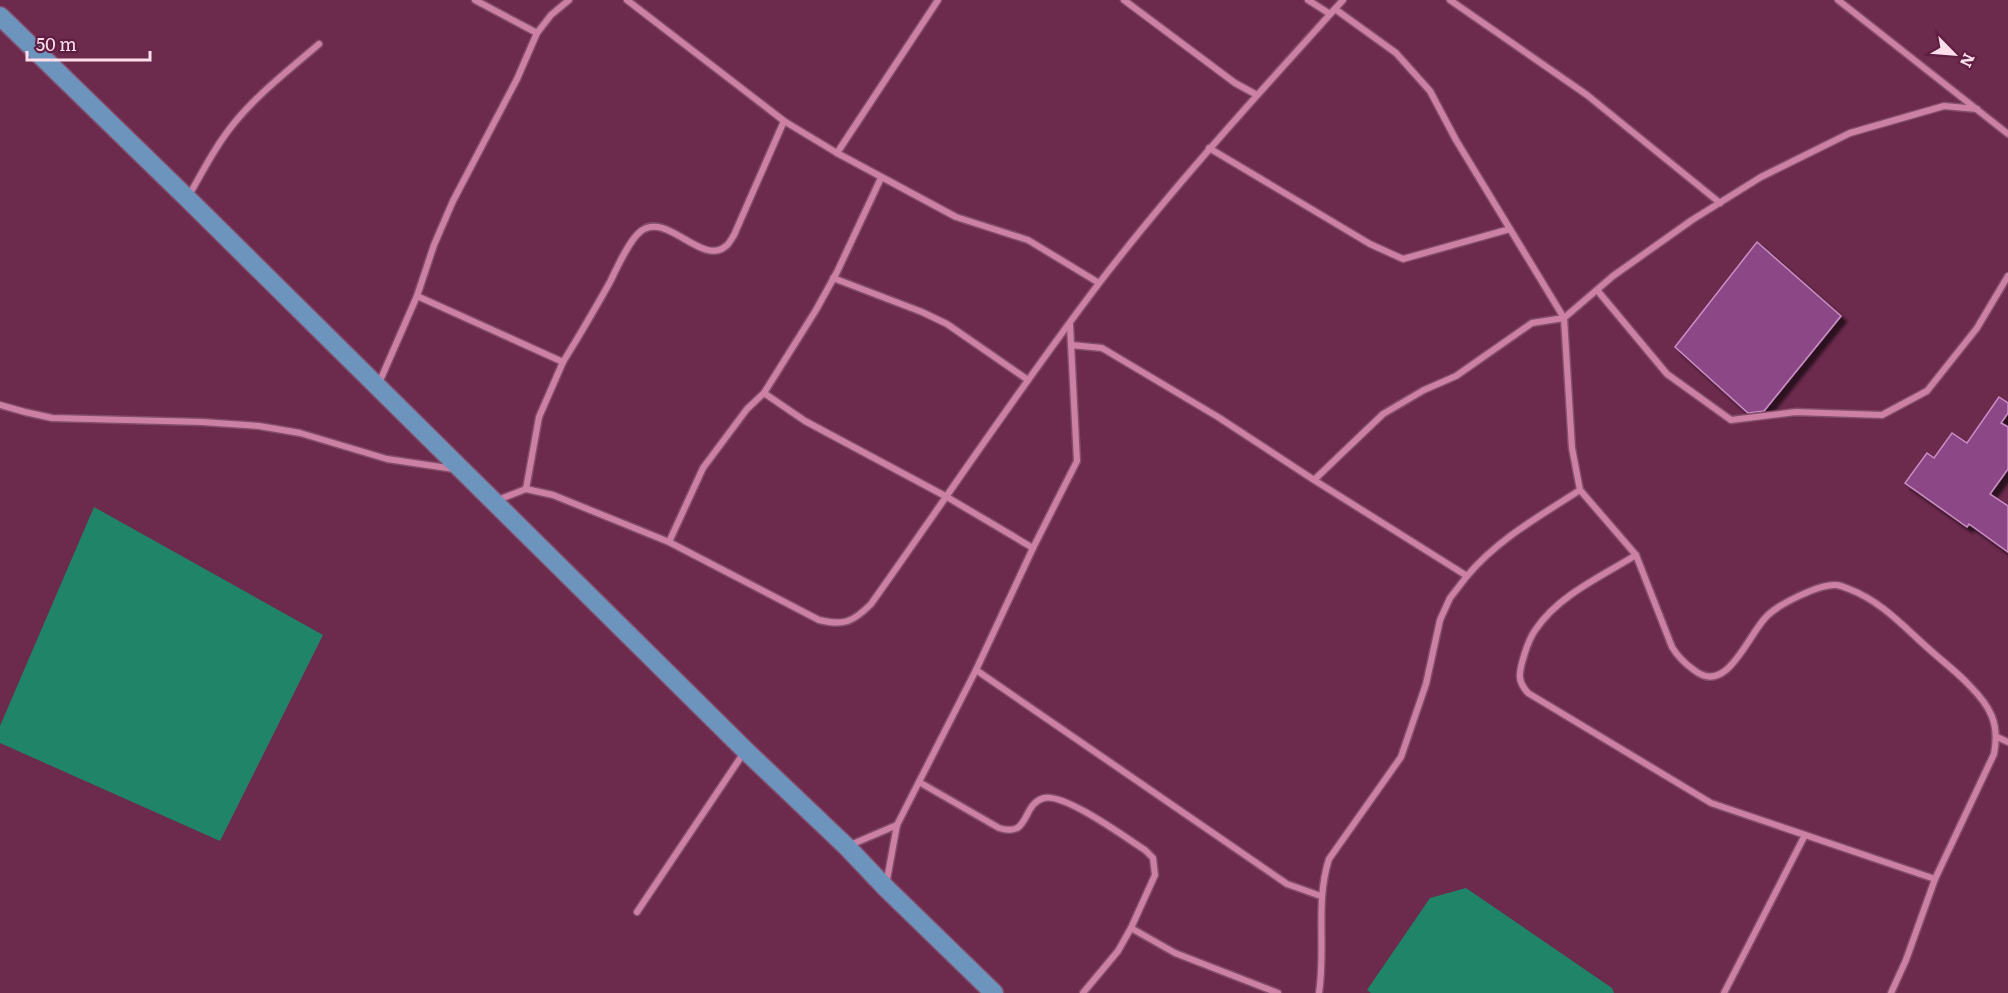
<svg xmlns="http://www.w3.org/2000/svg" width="2008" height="993" font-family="Literata,serif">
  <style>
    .water { fill: #1f8468 }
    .building { fill: #8b4786; stroke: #ca8ec5; stroke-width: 1.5; filter: url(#shadow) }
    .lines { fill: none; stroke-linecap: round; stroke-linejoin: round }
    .minor-casing { stroke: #834c6a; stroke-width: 9 }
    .primary-casing { stroke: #834c6a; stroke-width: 21 }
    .minor { stroke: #cb80a4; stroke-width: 6 }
    .primary { stroke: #6d94bd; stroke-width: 18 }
  </style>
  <defs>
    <filter id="shadow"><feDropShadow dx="5.5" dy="5.5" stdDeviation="1.5" flood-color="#0009"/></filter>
  </defs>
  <rect width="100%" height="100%" fill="#6c2a4d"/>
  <g class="water">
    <polygon points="94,507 323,635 220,841 0,743 0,726"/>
    <polygon points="1466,888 1612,988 1614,993 1371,993 1367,990 1430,898"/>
  </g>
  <g class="building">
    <polygon points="1757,242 1841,316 1764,411 1748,413 1675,347"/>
    <polygon points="1999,397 2008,403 2008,413 2001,423 2008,427 2008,469 1990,494 2008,506 2008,552 1969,524 1967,527 1905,483 1927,453 1934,458 1952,433 1967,443"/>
  </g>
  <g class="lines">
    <g class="minor-casing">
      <g id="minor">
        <polyline points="475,0 537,33"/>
        <polyline points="627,0 784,121 837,153 956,217 1028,240 1099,283"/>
        <polyline points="1124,0 1235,83 1257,95"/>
        <polyline points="1308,0 1330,14 1335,9 1396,53 1430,91 1456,140 1564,318 1613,276 1692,220 1761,177 1850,133 1944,106 1977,109"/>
        <polyline points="1450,0 1587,95 1720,203"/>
        <polyline points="1838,0 2008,134"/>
        <polyline points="1209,148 1370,244 1403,259 1510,229"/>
        <polyline points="837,153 938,0"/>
        <path d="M 188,197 C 203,171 216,145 235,122 C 259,93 290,69 319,44"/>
        <polyline points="833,278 922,312 947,324 1028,380"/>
        <polyline points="1597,290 1667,374 1731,420 1796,412 1882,415 1927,391 1977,328 2008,276"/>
        <polyline points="417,296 563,362 539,417 526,489"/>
        <path d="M 1071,345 L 1102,348 L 1218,417 L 1314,480 L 1322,485 L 1467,576 C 1498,539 1540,516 1580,490 L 1572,448 L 1564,318 L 1532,323 L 1456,376 L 1424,390 L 1383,414 L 1314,480"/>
        <path d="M 563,362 C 579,336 595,309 610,282 C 617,268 629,240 641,231 C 667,211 702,267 726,246 C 729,244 732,238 734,235 L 784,121"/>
        <polyline points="379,383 417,296 434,245 453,201 517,79 537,33 551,15 569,0"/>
        <polyline points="764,393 805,421 947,497 1033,548"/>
        <polyline points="0,405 25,412 52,418 202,422 259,426 300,433 387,459 454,469"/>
        <path d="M 1580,490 L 1636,555 C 1602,576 1559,595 1536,629 C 1529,638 1526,649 1523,659 C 1519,673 1517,681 1528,693 L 1711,803 L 1935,879"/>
        <path d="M 495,501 L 526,489 L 553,495 L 669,542 L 819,620 C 844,626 853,622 871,604 C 947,497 1020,387 1100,282 C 1176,183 1260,92 1343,0"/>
        <polyline points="669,542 703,468 747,409 764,393 816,310 837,272 881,178"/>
        <path d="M 1636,555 L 1672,647 C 1678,657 1684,663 1694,670 C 1727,697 1748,634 1767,616 C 1779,604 1819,584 1836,585 C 1840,585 1846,588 1849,589 C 1881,601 1904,627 1929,649 C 1942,661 1957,672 1969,685 C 1990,706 2000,723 1994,754 L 1935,879 L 1906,960 L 1891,993"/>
        <polyline points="976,670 1287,884 1321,896"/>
        <polyline points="1997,737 2008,742"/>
        <path d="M 919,782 L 999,828 C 1031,838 1021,804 1044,798 C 1065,793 1126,838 1145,850 L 1153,858 L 1155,875 L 1131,928 L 1118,951 L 1083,993"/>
        <polyline points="848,846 897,825"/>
        <polyline points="886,885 897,825 976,670 1033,548 1077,461 1070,325"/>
        <polyline points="637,912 745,751"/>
        <polyline points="1131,928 1175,953 1278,993"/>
        <path d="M 1319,993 C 1326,948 1315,902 1329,859 L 1401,757 L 1426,684 L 1440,620 L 1450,598 L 1467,576"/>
        <polyline points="1724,993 1805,835"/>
      </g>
    </g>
    <g class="primary-casing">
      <polyline id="primary" points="0,16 187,198 746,751 847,847 886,888 994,993"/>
    </g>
    <use href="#minor" class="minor"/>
    <use href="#primary" class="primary"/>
  </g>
  <g transform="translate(1954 54) rotate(115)" stroke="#601f42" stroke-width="4.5" paint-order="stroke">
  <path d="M0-4.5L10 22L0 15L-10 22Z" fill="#ffdeec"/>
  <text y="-9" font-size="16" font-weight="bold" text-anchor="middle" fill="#ffdeec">N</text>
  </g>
  <path d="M27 51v9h123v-9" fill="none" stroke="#ffdeec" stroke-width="3"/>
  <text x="36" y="51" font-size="18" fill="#ffdeec" stroke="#601f42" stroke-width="4.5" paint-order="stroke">50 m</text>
</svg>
